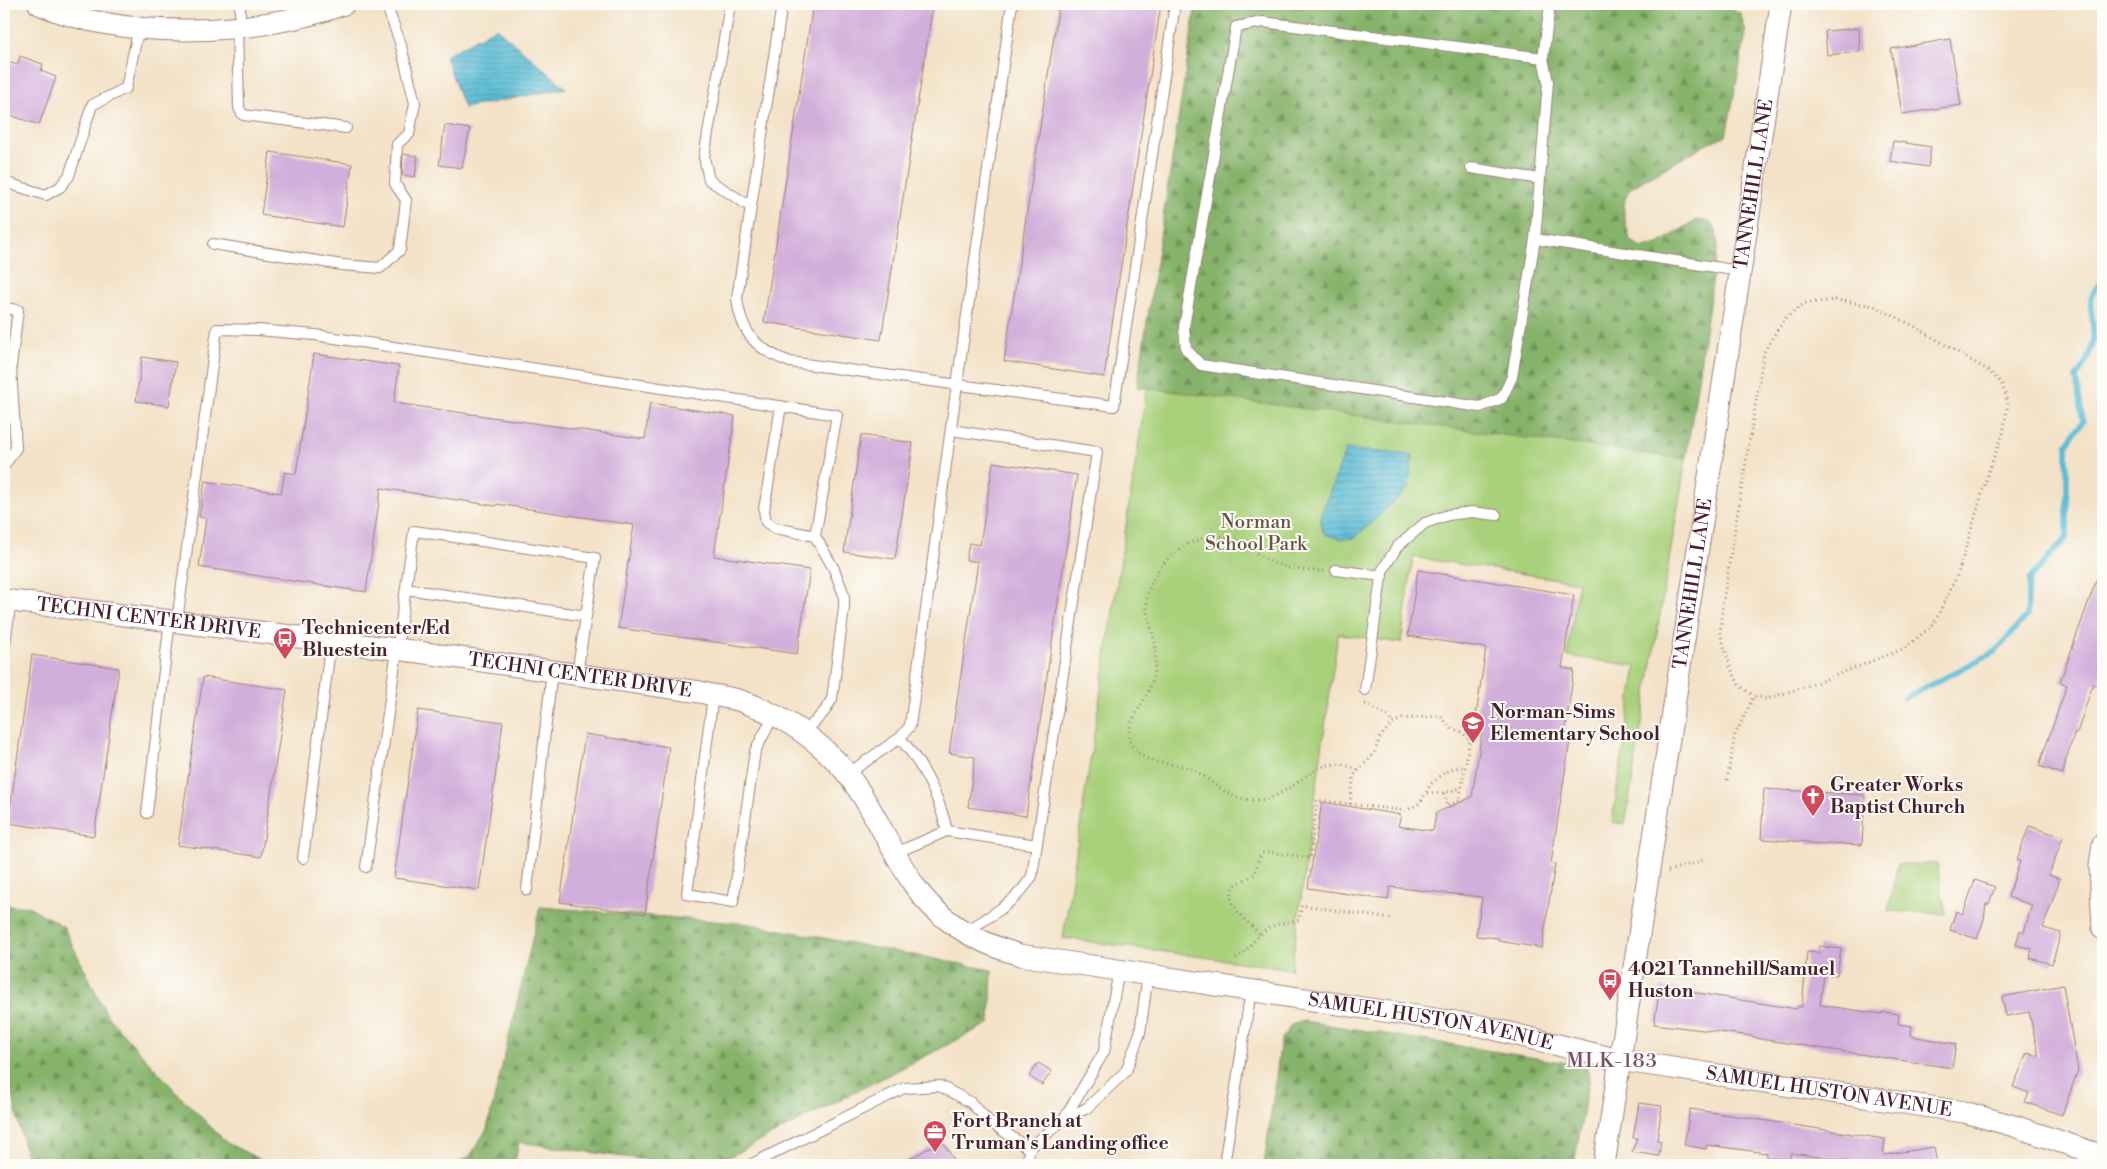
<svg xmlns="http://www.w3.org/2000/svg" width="2107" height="1169" font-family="'Libre Bodoni',serif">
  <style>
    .forest { fill: url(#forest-firs); stroke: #68694b }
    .park { fill: #a9d17b; stroke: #7a7853 }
    .water { fill: url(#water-rules); stroke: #506d80 }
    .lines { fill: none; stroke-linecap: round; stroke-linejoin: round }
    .stream { stroke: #56bbd5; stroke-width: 5.5 }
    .building { fill: #d2aeda }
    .lane-casing { stroke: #9e8079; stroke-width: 12 }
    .street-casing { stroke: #9e8079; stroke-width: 23 }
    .path { stroke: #9e8079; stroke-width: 3; stroke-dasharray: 1 4; stroke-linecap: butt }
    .lane { stroke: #fff; stroke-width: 10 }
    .street { stroke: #fff; stroke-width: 21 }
    .labels { text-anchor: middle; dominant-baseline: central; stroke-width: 4; stroke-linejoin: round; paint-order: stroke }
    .street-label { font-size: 19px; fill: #4a1f2b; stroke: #fdfcf7 }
    .park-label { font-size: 19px; fill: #665443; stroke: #fdfcf7 }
    .poi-label { font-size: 19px; font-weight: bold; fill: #4a1f2b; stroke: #fdfcf7; text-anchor: start }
    .neighbourhood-label { font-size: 20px; letter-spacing: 1px; fill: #7a5168; stroke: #fdfcf7 }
  </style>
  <defs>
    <pattern id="forest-firs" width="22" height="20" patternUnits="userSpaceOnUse" patternTransform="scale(1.25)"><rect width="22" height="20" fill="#86b36b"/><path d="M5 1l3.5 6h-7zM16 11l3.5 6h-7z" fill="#709158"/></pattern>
    <pattern id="water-rules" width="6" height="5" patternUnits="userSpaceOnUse" patternTransform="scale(1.25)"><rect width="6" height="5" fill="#56bbd5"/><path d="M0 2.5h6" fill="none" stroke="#4997ad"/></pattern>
  </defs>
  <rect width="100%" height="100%" fill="#fdfcf7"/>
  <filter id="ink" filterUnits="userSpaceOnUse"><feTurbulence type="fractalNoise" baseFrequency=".02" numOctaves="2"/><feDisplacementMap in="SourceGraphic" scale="10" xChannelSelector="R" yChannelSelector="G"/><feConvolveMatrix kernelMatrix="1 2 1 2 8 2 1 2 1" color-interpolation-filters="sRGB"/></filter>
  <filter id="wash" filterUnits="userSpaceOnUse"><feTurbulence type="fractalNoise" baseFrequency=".0096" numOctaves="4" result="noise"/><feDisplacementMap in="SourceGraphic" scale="20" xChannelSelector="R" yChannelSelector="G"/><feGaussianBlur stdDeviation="1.12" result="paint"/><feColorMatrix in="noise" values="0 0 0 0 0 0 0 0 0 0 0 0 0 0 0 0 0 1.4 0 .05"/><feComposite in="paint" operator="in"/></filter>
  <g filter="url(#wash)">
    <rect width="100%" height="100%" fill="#f3e2c7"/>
    <g class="forest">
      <path d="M 1196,4 L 1718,4 L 1740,13 L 1746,33 L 1726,136 L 1709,143 L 1630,188 C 1619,207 1625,220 1630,240 L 1642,248 L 1658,244 L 1697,220 L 1710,222 L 1716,231 L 1718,244 L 1686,459 L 1137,387 Z"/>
      <polygon points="4,905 30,907 63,926 108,1017 179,1095 227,1143 271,1165 28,1165 4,1056"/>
      <polygon points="540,907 750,924 992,970 990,1023 713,1165 680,1165 519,1142 514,1165 453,1165 470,1156 487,1129"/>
      <polygon points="1304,1021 1586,1066 1589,1077 1574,1165 1264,1165 1281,1040 1291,1025"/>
    </g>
    <g class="park">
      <polygon points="1147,388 1686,459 1625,824 1612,822 1636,666 1567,656 1578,582 1413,557 1401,643 1338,634 1291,969 1063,938"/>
      <polygon points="1898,864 1937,864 1946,914 1888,911"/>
    </g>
    <g class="water">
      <polygon points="496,28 566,88 464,108 445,56"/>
      <polygon points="1346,449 1413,455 1408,489 1355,538 1342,539 1324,534 1321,525 1321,515"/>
    </g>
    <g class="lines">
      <path class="stream" d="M 1905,698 L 1996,651 L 2027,615 L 2029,579 L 2067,537 L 2067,444 L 2083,421 L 2076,378 C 2086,364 2095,345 2093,327 C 2092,304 2084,299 2103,281"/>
    </g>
    <g id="blocks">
      <g class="building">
        <polygon points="813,4 933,4 881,340 764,322"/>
        <polygon points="1059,4 1161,4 1104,377 1004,361"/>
        <polygon points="1859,28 1860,52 1827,55 1825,31"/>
        <polygon points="1950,39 1961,105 1902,114 1891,49"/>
        <polygon points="20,56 43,64 41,71 56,77 39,125 4,113 4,61 17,65"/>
        <polygon points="445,125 470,129 462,168 439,165"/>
        <polygon points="1893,141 1931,147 1928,167 1890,161"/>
        <polygon points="270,152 352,164 343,227 261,215"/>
        <polygon points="403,154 418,156 415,177 402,175"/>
        <polygon points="314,354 399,366 394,403 645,439 650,403 735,416 714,556 810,570 797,654 618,628 634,525 497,504 496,506 381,488 366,592 199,567 206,518 199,517 205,481 281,493 285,472 296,474"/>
        <polygon points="142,357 176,362 169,406 136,401"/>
        <polygon points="861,435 913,443 895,559 844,552"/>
        <polygon points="993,462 1077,475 1026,816 968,807 975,757 949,753 978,562 966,560 969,543 980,545"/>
        <polygon points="2101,567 2103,568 2103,668 2097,685 2093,684 2077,733 2075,732 2066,759 2063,774 2039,766 2067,685 2060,682"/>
        <polygon points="1418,570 1574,595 1562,668 1574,670 1564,739 1570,740 1551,863 1555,864 1542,948 1498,941 1499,938 1476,936 1482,897 1390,887 1388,900 1308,888 1322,802 1401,815 1398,826 1433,831 1436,813 1472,797 1482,731 1474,729 1486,648 1408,636"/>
        <polygon points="32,655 119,668 94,836 8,823"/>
        <polygon points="203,677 287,690 261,857 178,845"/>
        <polygon points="418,710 503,722 479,890 394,878"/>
        <polygon points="585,734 669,747 645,914 560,902"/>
        <polygon points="1764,789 1865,795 1862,845 1826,843 1826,845 1809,844 1809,842 1761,839"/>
        <polygon points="2029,826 2063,837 2049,875 2060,879 2043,928 2061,933 2052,964 2030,958 2032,949 2016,945 2020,930 2024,932 2032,905 2008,897 2020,861 2017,860"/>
        <polygon points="1975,880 1995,887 1989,904 1986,904 1984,919 1977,939 1950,930 1956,911 1963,914"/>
        <polygon points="1819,946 1841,949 1837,975 1824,974 1820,1005 1881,1014 1882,1012 1899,1014 1898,1024 1912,1026 1911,1036 1956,1044 1952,1068 1760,1039 1752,1036 1654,1024 1660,987 1797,1009 1797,1006 1802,1007 1807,952 1819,953"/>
        <polygon points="2063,985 2078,1070 2062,1115 2025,1102 2029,1093 2013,1087 2027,1053 2039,1057 2029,1012 2006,1016 2002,997"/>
        <polygon points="1038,1063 1052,1071 1042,1085 1029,1076"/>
        <polygon points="1639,1103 1662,1106 1657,1140 1661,1141 1659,1156 1632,1152 1637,1138 1633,1138"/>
        <polygon points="1690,1109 1885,1139 1883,1155 1934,1147 1937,1165 1848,1165 1848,1161 1791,1153 1789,1161 1767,1157 1767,1153 1707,1145 1706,1149 1684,1145"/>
        <polygon points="944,1143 957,1165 899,1165 932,1146 934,1149"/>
      </g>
    </g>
  </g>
  <g filter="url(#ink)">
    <use href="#blocks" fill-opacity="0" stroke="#9e8079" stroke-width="1"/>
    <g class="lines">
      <g class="lane-casing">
        <g id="lane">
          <polyline points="240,4 240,27"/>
          <polyline points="730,4 704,157 709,180 751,207"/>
          <path d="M 782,4 L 737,298 C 741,334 757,350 790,362 L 1114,406 L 1175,4"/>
          <polyline points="237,28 239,108 243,115 346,128"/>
          <polyline points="1543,58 1263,22 1236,27 1184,327 1186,349 1201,365 1480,407 1502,398 1512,377 1535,239 1548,82 1543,58 1550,4"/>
          <polyline points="1471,168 1540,179"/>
          <polyline points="4,182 46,195 60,187 69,176 92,105 126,88 139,27"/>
          <polyline points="1535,239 1740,271"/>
          <polyline points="213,244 342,265 380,268 400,250 406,200 395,184 397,144 409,134 415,103 400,42 386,4"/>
          <polyline points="4,308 18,310 11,367 16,448 4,466"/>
          <polyline points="781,406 764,510 766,522 775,528 815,536"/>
          <path d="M 951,430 L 1097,452 L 1032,876 C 1017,902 989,917 965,932"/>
          <polyline points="1336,570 1382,576"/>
          <polyline points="406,589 586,616"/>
          <polyline points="177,621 217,329 258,330 315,335 837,415 815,536 834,569 844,595 844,608 832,699 824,712 804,733"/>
          <polyline points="4,651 11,600"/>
          <polyline points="1365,690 1382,571 1397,547 1425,523 1448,515 1472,512 1496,515"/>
          <polyline points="713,696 687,894 733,902 755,751 774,715"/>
          <path d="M 900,738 C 923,765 939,796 947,831"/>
          <polyline points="847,774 900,738 910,726 957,384 1012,4"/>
          <polyline points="147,813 170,620"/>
          <polyline points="895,853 947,831 1037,845"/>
          <polyline points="303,858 331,640"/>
          <polyline points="366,867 414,531 595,558 577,674"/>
          <polyline points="527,890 552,671"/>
          <polyline points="1064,1119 1104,1052 1119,970"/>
          <polyline points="1029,1149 1064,1119 1087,1108 1126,1071 1140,1033 1148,974"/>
          <polyline points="750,1165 904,1088 940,1086 970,1102 989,1121 1029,1149 1028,1165"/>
          <polyline points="1224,1165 1251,990"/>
        </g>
      </g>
      <g class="street-casing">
        <g id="street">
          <path d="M 39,4 C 123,41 259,36 344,4"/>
          <path id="s1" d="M 4,600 L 411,651 L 700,692 C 714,696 728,697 741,701 C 777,713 811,735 837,762 C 870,798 887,845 914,885 C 939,922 978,943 1020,955 L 1481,1026 L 1619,1060 L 1964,1112 L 2014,1126 L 2103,1156"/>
          <polyline points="2103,844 2100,866 2103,929"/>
          <path id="s2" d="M 1604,1165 L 1781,4"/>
        </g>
      </g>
      <g class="path">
        <path d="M 1324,571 C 1307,571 1284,569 1269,561 C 1257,554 1247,544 1234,539 C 1196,527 1153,560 1147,598 C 1145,612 1152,629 1155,643 C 1157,656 1155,670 1151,684 C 1144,709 1111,733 1142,756 C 1156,766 1174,762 1189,768 C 1215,779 1219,797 1252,800 C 1294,804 1313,746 1358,770"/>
        <polyline points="1365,704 1386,715 1393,723"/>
        <polyline points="1727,780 1735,735 1754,696 1767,699 1819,682 1905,648 1933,625 1958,574 1989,470 2003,433 2008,403 2002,384 1989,371 1914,326 1874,306 1836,300 1805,303 1784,319 1764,352 1723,602 1720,632 1730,666 1739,685 1754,696"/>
        <polyline points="1427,793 1444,793"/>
        <path d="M 1350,804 L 1354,775 L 1374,754 L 1380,737 L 1393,723 L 1402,719 L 1440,716 L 1452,729 L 1462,732 L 1470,740 C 1466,760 1463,780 1459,801 L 1447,806 L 1444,793 L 1461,788"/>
        <polyline points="1668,871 1703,860"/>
        <path d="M 1259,934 C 1250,923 1221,903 1235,886 C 1240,881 1249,878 1255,874 L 1259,858 L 1262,853 L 1269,852 L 1310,858 L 1317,800 L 1406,811 L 1420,803 L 1431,784 L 1440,776 L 1453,768 L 1465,767"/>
        <path d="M 1236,959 C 1263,936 1259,925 1299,920 L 1302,905 L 1391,919"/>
      </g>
      <use href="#lane" class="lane"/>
      <use href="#street" class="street"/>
    </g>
  </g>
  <defs>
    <g id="bus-pin" transform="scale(1.25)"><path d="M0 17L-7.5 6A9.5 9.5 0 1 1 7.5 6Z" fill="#d1495b" stroke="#fdfcf7"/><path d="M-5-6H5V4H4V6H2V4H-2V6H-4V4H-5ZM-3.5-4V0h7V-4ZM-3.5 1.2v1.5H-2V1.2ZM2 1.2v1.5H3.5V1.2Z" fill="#fff"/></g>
    <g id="school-pin" transform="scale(1.25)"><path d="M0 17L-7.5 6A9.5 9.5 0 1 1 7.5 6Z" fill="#d1495b" stroke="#fdfcf7"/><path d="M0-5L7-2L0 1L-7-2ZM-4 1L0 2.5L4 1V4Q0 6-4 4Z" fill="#fff"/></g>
    <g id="church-pin" transform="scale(1.25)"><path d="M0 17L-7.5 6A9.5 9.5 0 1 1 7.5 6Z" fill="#d1495b" stroke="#fdfcf7"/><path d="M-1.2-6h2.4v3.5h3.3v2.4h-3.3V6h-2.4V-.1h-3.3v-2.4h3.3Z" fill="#fff"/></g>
    <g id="office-pin" transform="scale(1.25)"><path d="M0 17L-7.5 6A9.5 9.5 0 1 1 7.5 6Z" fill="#d1495b" stroke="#fdfcf7"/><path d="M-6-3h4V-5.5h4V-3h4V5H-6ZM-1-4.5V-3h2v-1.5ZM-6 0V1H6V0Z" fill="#fff"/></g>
  </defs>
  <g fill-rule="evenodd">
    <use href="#bus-pin" x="285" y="639"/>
    <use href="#school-pin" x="1473" y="723"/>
    <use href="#church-pin" x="1813" y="796"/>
    <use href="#bus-pin" x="1610" y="980"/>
    <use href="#office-pin" x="935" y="1132"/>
  </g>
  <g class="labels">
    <g class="street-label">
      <text stroke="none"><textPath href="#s2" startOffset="992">TANNEHILL LANE</textPath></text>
      <text stroke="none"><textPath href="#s2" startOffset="588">TANNEHILL LANE</textPath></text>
      <text stroke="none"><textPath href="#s1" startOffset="146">TECHNI CENTER DRIVE</textPath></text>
      <text stroke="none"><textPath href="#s1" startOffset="581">TECHNI CENTER DRIVE</textPath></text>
      <text stroke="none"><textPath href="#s1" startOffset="1550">SAMUEL HUSTON AVENUE</textPath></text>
      <text stroke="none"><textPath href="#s1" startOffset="1955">SAMUEL HUSTON AVENUE</textPath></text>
    </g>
    <g class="park-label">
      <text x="1256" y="522">Norman<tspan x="1256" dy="22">School Park</tspan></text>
    </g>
    <g class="poi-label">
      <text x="302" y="628">Technicenter/Ed<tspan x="302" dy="22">Bluestein</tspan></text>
      <text x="1490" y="712">Norman-Sims<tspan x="1490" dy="22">Elementary School</tspan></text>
      <text x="1830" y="785">Greater Works<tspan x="1830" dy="22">Baptist Church</tspan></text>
      <text x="1628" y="969">4021 Tannehill/Samuel<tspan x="1628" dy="22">Huston</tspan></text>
      <text x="952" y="1121">Fort Branch at<tspan x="952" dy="22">Truman's Landing office</tspan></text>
    </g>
    <g class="neighbourhood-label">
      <text x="1612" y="1061">MLK-183</text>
    </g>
  </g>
  <rect width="2107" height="1169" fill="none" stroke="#fdfcf7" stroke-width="20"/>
</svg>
